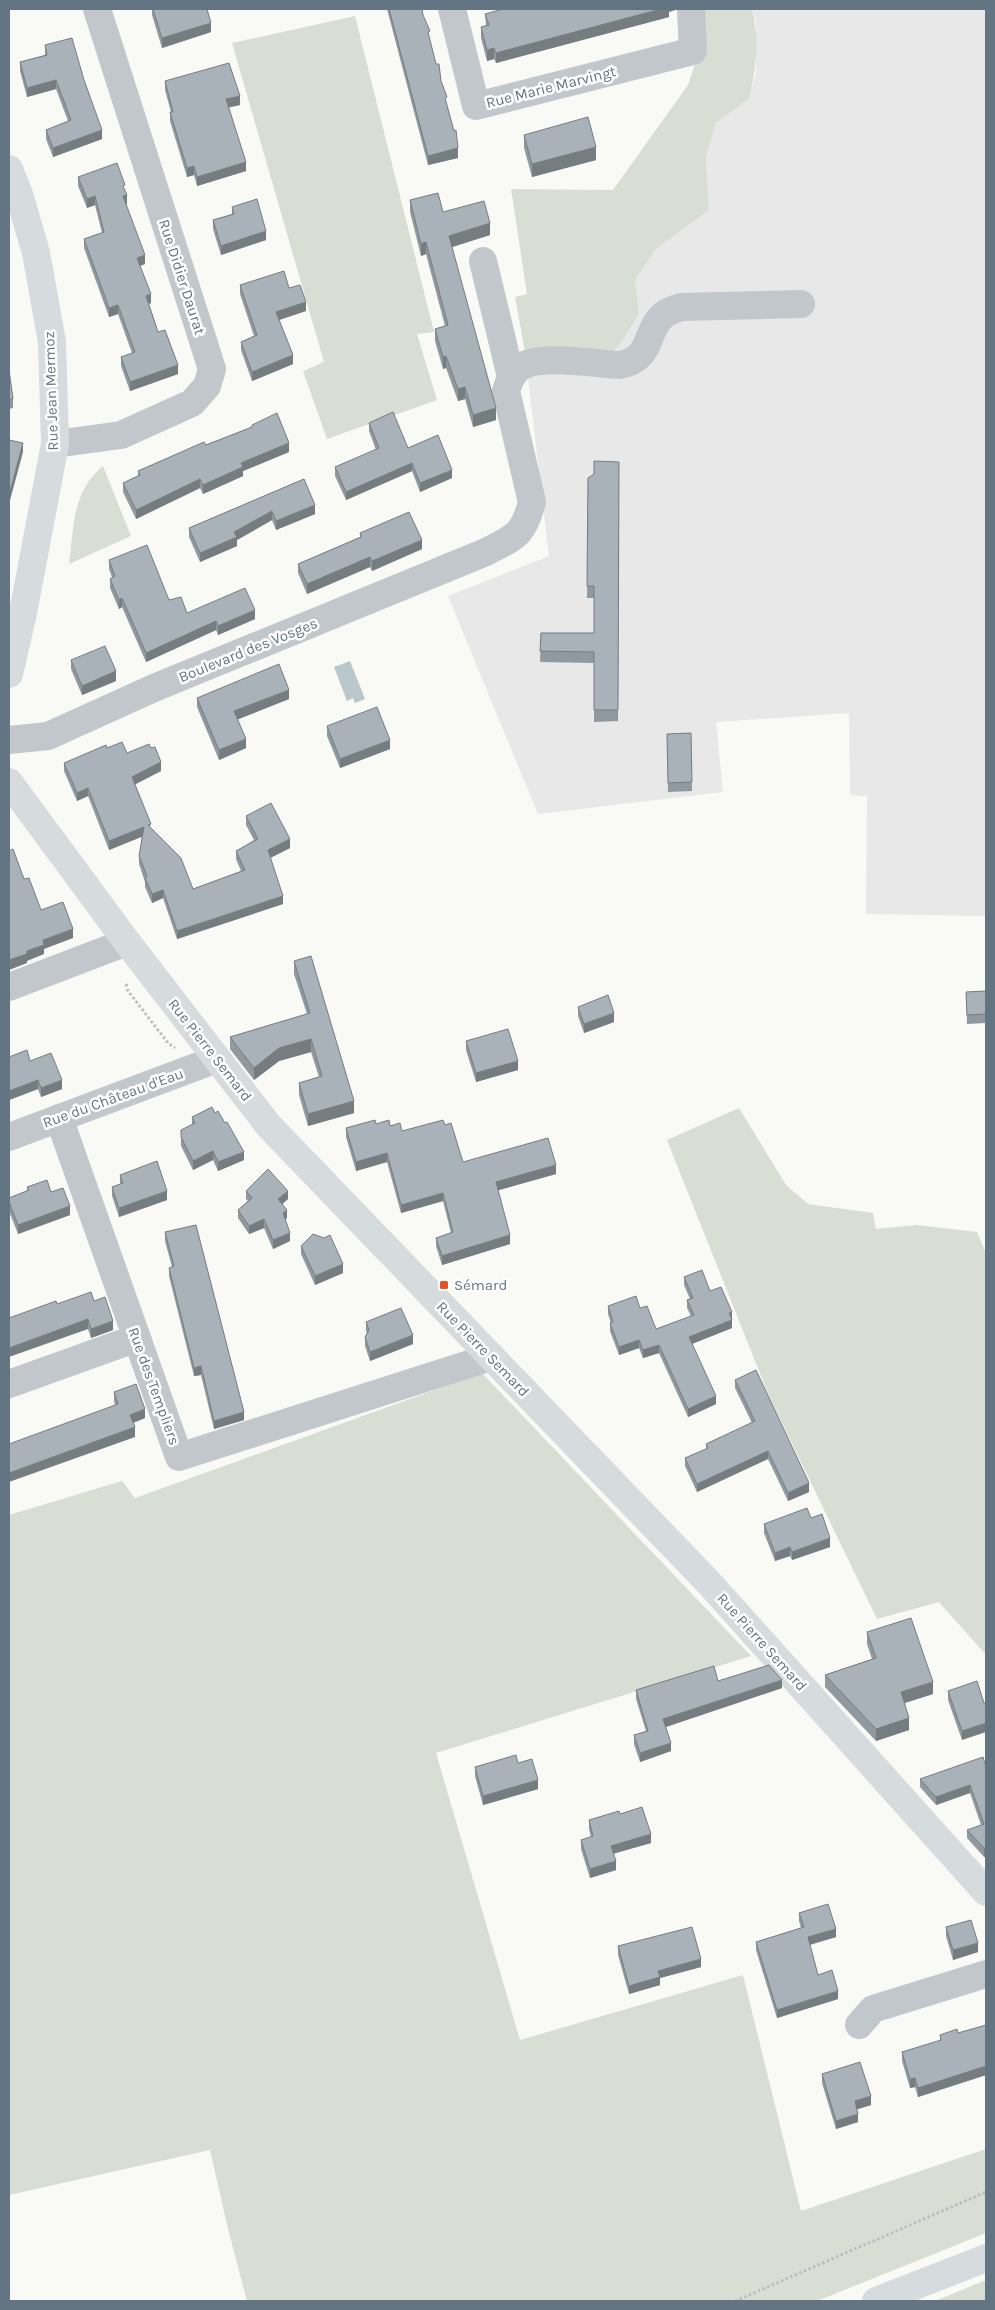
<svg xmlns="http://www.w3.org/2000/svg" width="995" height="2310" font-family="Karla,sans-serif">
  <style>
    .built { fill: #e7e8e7 }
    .green { fill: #d9ded5 }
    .water { fill: #bac7cb }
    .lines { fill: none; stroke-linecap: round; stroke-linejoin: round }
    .path { stroke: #babec1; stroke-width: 3; stroke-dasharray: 2.5 2.5; stroke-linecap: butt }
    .minor { stroke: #c2c7cb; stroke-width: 28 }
    .major { stroke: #d6dbde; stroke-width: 28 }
    .wall { fill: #91999e }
    .shaded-wall { fill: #767d81 }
    .building { fill: #a9b2b8; stroke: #767d81 }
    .poi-dot { fill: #e85227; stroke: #fff; stroke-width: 2 }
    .labels { text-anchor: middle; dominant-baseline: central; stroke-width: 5; stroke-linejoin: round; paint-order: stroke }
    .street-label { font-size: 15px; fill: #637582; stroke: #fff }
    .poi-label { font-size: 15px; fill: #637582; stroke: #fff; text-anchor: start }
  </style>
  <rect width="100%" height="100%" fill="#f9f9f6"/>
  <polygon class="built" points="752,9 986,9 986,916 866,914 867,796 850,795 849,713 716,722 723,792 538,814 448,596 549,556 525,352 604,357 619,346 639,314 635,280 656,249 709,210 706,156 716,123 749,99 756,72 756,22"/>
  <g class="green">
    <path d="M 699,9 L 752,9 C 760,38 756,70 749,99 L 716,123 L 706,156 L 709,210 L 656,249 L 635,280 L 639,314 L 619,346 L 604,358 L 525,352 L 515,297 L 527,294 L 511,189 L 613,190 L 688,85 L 701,46 Z"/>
    <polygon points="355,16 434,332 417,334 437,400 327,439 303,371 324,362 232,43"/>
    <path d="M 103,466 L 131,536 L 69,564 C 74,527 72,491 103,466 Z"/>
    <polygon points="739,1108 786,1185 808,1204 873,1213 876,1229 917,1225 977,1232 986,1253 986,1655 939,1602 877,1619 769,1396 667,1140"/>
    <polygon points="482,1373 751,1656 436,1753 520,2040 743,1975 801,2211 986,2149 986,2233 817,2301 247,2301 228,2229 210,2150 9,2195 9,1515 122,1481 135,1498"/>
    <polygon points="986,2280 986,2301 935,2301"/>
  </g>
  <polygon class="water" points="350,661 365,699 355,703 353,698 347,701 334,667"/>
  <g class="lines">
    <g class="path">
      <polyline points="126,984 128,991 168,1043 175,1048"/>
      <polyline points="735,2301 986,2192"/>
    </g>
    <g class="minor">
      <polyline points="452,9 476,106 693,51 691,9"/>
      <polyline points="483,261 511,377"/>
      <polyline points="55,444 121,435 192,403 207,386 212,369 97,9"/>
      <path d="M 9,740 L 48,736 L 154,688 L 486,552 C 515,537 523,536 532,502 L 506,391 C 509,382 511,374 519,368 C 539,353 594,364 619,365 C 655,359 643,330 666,313 C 670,310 676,309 681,307 L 801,304"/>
      <polyline points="9,987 127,942"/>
      <polyline points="59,1118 179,1457 491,1357"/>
      <polyline points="9,1137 217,1059"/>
      <polyline points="9,1384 137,1338"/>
      <polyline points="859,2025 873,2009 986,1974"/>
    </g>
    <g class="major">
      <polyline points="9,169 19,194 36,253 52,342 55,444 23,613 9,674"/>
      <polyline points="9,782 127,942 269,1126 710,1584 986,1892"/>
      <polyline points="876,2301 986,2258"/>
    </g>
  </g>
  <g class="wall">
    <polygon points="152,9 207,9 211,32 162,48 152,15"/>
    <polygon points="387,9 422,9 423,15 447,106 458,158 428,165"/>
    <polygon points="675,9 675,10 669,12 669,17 496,63 494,59 487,61 481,38 481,27 486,26 485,14"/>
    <polygon points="45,45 84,80 102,139 53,157 46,139 46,130 68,121 56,89 27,97 20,71 20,62 45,55"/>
    <polygon points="165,81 240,105 229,107 246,171 197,186 194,175 187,177 170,121 170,112 171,112 165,90"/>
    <polygon points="524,135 596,160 532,177 524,148"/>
    <polygon points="78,177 125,191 126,204 145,264 140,266 151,303 149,304 158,332 178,374 130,391 121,366 121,357 132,353 118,314 109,317 84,248 84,239 102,233 95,205 87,208 78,186"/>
    <polygon points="410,200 443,212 490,235 452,247 496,420 473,427 465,399 458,401 446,368 443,369 435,341 435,329 445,326 426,254 421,256 410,212"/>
    <polygon points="232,207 266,240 221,255 213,229 213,220 232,214"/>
    <polygon points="240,285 289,288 306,311 279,320 293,364 252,381 241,350 241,342 254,336 240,294"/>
    <polygon points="9,370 13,399 13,408 9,409"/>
    <polygon points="369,423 408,448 452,478 420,492 412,471 346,500 335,476 335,467 376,450 369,431"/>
    <polygon points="252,425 289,452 243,471 243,476 203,494 200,488 136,519 123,492 123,483 138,476 138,471 252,427"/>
    <polygon points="619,462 618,721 594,722 594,663 540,662 541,633 594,633 594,598 587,598 588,478"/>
    <polygon points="304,479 315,514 276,530 272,520 237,540 237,546 200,562 189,537 189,528"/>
    <polygon points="360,533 422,549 372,571 370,567 307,594 298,573 298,564 360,537"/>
    <polygon points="109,560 169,600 187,613 255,619 218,635 216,630 146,662 122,607 119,609 110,588 110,579 112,577 109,569"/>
    <polygon points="71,660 116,681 82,695 71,669"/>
    <polygon points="197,698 289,699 237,719 246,748 219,760 197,707"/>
    <polygon points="327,726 390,749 340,768 327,736"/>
    <polygon points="691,733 692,791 668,792 667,734"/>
    <polygon points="107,748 127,753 161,771 135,784 151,828 193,889 241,871 236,859 236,851 254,840 246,825 246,816 290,848 270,858 283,904 177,939 163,898 152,903 145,887 145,882 139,864 139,856 142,836 109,850 88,796 77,801 64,771 64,763"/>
    <polygon points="294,961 354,1113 308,1126 299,1095 299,1083 319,1077 311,1052 279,1061 254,1080 230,1049 230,1037 307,1014 294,974"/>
    <polygon points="986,991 986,1023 967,1024 966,992"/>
    <polygon points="578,1007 614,1022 584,1033 578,1016"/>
    <polygon points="466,1041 518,1070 476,1082 466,1050"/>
    <polygon points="9,1057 30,1061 62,1089 41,1097 38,1089 9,1100"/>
    <polygon points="215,1113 244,1160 218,1171 213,1160 193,1170 181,1146 181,1137 192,1125 192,1117"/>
    <polygon points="376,1124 390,1126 402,1131 445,1125 463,1162 556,1174 498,1190 510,1244 442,1265 436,1246 436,1238 451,1233 443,1201 401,1213 387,1162 356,1171 346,1137 346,1128"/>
    <polygon points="120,1175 167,1200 119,1217 112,1196 112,1187 120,1184"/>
    <polygon points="27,1187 51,1192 70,1215 18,1234 9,1211 9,1198 27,1191"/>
    <polygon points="246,1191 288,1199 282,1204 287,1218 285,1219 290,1241 273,1249 264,1228 249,1234 238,1218 238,1210 248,1201 246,1199"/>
    <polygon points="165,1232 244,1420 214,1429 201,1375 194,1376 169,1276 169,1268 172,1267 165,1241"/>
    <polygon points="301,1246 343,1273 315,1285 301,1254"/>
    <polygon points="684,1277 710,1291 732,1318 732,1328 692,1344 716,1404 688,1417 659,1353 643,1358 639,1348 619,1355 610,1331 610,1323 611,1323 608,1314 608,1306 640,1308 656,1329 691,1316 687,1308 687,1300 690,1299 684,1285"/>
    <polygon points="94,1301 113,1330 91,1338 88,1329 57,1304"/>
    <polygon points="366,1322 413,1344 370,1361 365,1346 365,1337 367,1333 366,1331"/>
    <polygon points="735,1380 809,1492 788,1501 768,1459 697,1492 685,1466 685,1458 706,1449 706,1444 752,1423 735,1388"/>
    <polygon points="114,1392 145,1418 133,1423 135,1437 115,1405 114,1401"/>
    <polygon points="811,1518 830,1547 792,1560 790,1556 775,1561 764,1533 764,1524"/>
    <polygon points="867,1632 933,1694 905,1703 909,1730 876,1741 825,1687 825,1675 872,1659 867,1644"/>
    <polygon points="718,1681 782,1688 665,1727 671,1751 640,1762 634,1744 634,1735 646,1731 636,1699 636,1690"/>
    <polygon points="948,1691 984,1703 962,1740 948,1700"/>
    <polygon points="518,1763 538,1789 483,1805 475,1776 475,1767"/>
    <polygon points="986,1767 986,1856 984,1857 967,1838 967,1830 981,1825 970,1793 936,1805 920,1787 920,1779"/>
    <polygon points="620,1814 651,1843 613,1854 616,1870 590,1878 581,1849 581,1840 591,1837 589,1829 589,1820"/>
    <polygon points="799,1913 836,1937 810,1945 818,1975 838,1999 777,2018 756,1950 756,1942 801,1928 799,1921"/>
    <polygon points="946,1927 978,1952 953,1960 946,1936"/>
    <polygon points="618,1946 701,1967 660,1978 660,1985 629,1994 618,1955"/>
    <polygon points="986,2025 986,2077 986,2075 918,2097 915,2087 910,2088 902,2061 902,2052 940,2041 940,2035 958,2033"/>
    <polygon points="822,2074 871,2105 857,2109 858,2122 836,2129 822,2083"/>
  </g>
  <g class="shaded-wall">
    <polygon points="661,9 675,9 675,10 669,12 669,17 496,63 496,53"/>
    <polygon points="211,23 211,32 162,48 162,38"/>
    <polygon points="494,48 494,59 487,61 487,50"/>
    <polygon points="56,80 56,89 27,97 27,88"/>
    <polygon points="240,96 240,105 226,108 226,99"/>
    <polygon points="102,130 102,139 53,157 53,148"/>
    <polygon points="596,147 596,160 532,177 532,164"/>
    <polygon points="458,148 458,158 428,165 428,156"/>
    <polygon points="246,162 246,171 197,186 197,177"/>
    <polygon points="194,166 194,175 187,177 187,168"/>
    <polygon points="127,195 127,204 123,205 123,196"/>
    <polygon points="95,196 95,205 87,208 87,199"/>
    <polygon points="490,223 490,235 449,248 449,236"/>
    <polygon points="266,231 266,240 221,255 221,246"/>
    <polygon points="426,242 426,254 421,256 421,244"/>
    <polygon points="145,255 145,264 137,267 137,258"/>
    <polygon points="151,294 151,303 146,305 146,296"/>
    <polygon points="306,302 306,311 276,321 276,312"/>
    <polygon points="118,305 118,314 109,317 109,308"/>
    <polygon points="293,355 293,364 252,381 252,372"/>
    <polygon points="446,356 446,368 443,369 443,357"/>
    <polygon points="178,365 178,374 130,391 130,382"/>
    <polygon points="465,387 465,399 458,401 458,389"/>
    <polygon points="496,408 496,420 473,427 473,415"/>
    <polygon points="23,443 23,452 9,504 9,495"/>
    <polygon points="289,443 289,452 243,471 243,476 203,494 203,485 241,463"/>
    <polygon points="412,463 412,471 346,500 346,492"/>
    <polygon points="452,470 452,478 420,492 420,483"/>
    <polygon points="200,479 200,488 136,519 136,510"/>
    <polygon points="315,505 315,514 276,530 276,521"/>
    <polygon points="272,511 272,520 237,540 237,546 200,562 200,553 234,532"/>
    <polygon points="422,540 422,549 372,571 372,561"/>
    <polygon points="370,557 370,567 307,594 307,584"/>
    <polygon points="122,598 122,607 119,609 119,600"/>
    <polygon points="255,610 255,619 218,635 218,626"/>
    <polygon points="216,621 216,630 146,662 146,653"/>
    <polygon points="116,671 116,681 82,695 82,686"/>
    <polygon points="289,690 289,699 234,721 234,711"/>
    <polygon points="246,739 246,748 219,760 219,750"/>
    <polygon points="390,740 390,749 340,768 340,759"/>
    <polygon points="161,762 161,771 132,786 132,777"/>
    <polygon points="88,788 88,796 77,801 77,793"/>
    <polygon points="144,827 144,836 109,850 109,841"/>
    <polygon points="290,839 290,848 268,859 268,850"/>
    <polygon points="163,890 163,898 152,903 152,894"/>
    <polygon points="283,896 283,904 177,939 177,931"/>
    <polygon points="73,929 73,938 44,949 44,954 27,961 27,963 9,970 9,960 27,951 43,940"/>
    <polygon points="614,1013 614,1022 584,1033 584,1024"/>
    <polygon points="311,1039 311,1052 279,1061 254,1080 254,1068 279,1048"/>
    <polygon points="518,1061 518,1070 476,1082 476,1073"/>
    <polygon points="38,1080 38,1089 9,1100 9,1091"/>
    <polygon points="62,1080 62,1089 41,1097 41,1088"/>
    <polygon points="354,1101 354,1113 308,1126 308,1114"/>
    <polygon points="213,1151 213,1160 193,1170 193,1161"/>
    <polygon points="244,1152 244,1160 218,1171 218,1162"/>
    <polygon points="387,1153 387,1162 356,1171 356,1162"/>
    <polygon points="556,1165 556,1174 496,1191 496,1182"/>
    <polygon points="167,1191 167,1200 119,1217 119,1208"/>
    <polygon points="288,1191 288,1199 278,1208 278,1199"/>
    <polygon points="443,1193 443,1201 401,1213 401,1205"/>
    <polygon points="70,1206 70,1215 18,1234 18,1225"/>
    <polygon points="287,1210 287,1218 283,1221 283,1213"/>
    <polygon points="264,1219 264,1228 249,1234 249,1226"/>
    <polygon points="290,1233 290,1241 273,1249 273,1240"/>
    <polygon points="510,1235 510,1244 442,1265 442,1256"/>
    <polygon points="343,1264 343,1273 315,1285 315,1276"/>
    <polygon points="732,1312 732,1328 689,1345 689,1337"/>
    <polygon points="88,1319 88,1329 9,1357 9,1348"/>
    <polygon points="113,1321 113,1330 91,1338 91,1329"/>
    <polygon points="413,1335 413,1344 370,1361 370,1352"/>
    <polygon points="639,1340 639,1348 619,1355 619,1347"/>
    <polygon points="659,1345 659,1353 643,1358 643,1350"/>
    <polygon points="201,1366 201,1375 194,1376 194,1368"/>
    <polygon points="716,1396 716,1404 688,1417 688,1409"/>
    <polygon points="145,1409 145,1418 130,1424 130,1415"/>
    <polygon points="244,1412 244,1420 214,1429 214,1421"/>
    <polygon points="135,1427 135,1437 9,1482 9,1473"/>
    <polygon points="768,1451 768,1459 697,1492 697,1484"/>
    <polygon points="809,1483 809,1492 788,1501 788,1493"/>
    <polygon points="830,1538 830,1547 792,1560 792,1552"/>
    <polygon points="790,1547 790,1556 775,1561 775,1553"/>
    <polygon points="782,1680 782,1688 663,1728 663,1719"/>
    <polygon points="933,1682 933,1694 901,1704 901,1692"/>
    <polygon points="909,1718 909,1730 876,1741 876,1729"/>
    <polygon points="986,1723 986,1732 962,1740 962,1731"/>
    <polygon points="671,1743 671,1751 640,1762 640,1753"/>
    <polygon points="538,1780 538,1789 483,1805 483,1796"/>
    <polygon points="970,1785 970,1793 936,1805 936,1797"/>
    <polygon points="651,1834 651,1843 611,1854 611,1846"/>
    <polygon points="984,1848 986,1848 986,1856 984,1857"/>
    <polygon points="616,1861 616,1870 590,1878 590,1869"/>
    <polygon points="836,1929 836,1937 808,1945 808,1937"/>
    <polygon points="978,1943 978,1952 953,1960 953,1950"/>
    <polygon points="701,1959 701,1967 660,1978 660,1985 629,1994 629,1986 658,1971"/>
    <polygon points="838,1991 838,1999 777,2018 777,2010"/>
    <polygon points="986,2066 986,2075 918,2097 918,2088"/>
    <polygon points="915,2078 915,2087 910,2088 910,2079"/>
    <polygon points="871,2096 871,2105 855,2110 855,2101"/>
    <polygon points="858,2114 858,2122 836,2129 836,2121"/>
  </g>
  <g class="building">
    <polygon points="153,9 207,9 211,23 162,38"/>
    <polygon points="389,9 422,9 423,15 430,31 428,32 436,64 439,64 441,81 447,97 445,98 454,131 456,130 458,148 428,156"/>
    <polygon points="503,9 661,9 496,53 494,48 487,50 481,27 489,25 485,14"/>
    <polygon points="72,38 84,80 102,130 53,148 46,130 71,120 56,80 27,88 20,62 47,55 45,45"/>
    <polygon points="229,63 240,96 226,99 246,162 197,177 194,166 187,168 170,112 173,112 165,81"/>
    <polygon points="588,117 596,147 532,164 524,135"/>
    <polygon points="117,163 125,185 123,186 127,195 123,196 145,255 137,258 151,294 146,296 158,332 165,330 178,365 130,382 121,357 135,352 118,305 109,308 84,239 104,232 95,196 87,199 78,177"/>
    <polygon points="438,193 443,212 484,201 490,223 449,236 496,408 473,415 465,387 458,389 446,356 443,357 435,329 448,325 426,242 421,244 410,200"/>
    <polygon points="257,199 266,231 221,246 213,220 234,214 232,207"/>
    <polygon points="284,271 289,288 300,285 306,302 276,312 293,355 252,372 241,342 257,335 240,285"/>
    <polygon points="9,370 13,399 9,400"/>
    <polygon points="393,412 408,448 438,435 452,470 420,483 412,463 346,492 335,467 379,448 369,423"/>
    <polygon points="277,413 289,443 241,463 243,467 203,485 200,479 136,510 123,483 140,475 138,471 204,442 206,445 252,427 252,425"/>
    <polygon points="9,440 23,443 9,495"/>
    <polygon points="594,461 619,462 618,710 594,710 594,652 540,651 541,633 594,633 594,586 587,586 588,478 594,474"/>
    <polygon points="304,479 315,505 276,521 272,511 234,532 237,537 200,553 189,528"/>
    <polygon points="409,512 422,540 372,561 370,557 307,584 298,564 361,537 360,533"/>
    <polygon points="147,545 169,600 181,597 187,613 245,588 255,610 218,626 216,621 146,653 122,598 119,600 110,579 115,576 109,560"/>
    <polygon points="105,646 116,671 82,686 71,660"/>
    <polygon points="279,664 289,690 234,711 246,739 219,750 197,698"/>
    <polygon points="377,707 390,740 340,759 327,726"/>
    <polygon points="691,733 692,782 668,783 667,734"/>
    <polygon points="122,742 127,753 149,744 151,748 155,747 161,762 132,777 151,824 148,825 181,858 193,889 245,870 236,851 258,839 246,816 271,803 290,839 268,850 283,896 177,931 163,890 152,894 145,878 147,876 139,856 144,827 109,841 88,788 77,793 64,763 106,745 107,748"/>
    <polygon points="13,849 24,879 29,878 41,910 63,902 73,929 43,940 44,945 27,951 27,954 9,960 9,851"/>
    <polygon points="311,956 354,1101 308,1114 299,1083 322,1076 311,1039 279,1048 254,1068 230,1037 310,1013 294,961"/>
    <polygon points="986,991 986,1014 967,1015 966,992"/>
    <polygon points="608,995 614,1013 584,1024 578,1007"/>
    <polygon points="508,1029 518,1061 476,1073 466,1041"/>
    <polygon points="27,1050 30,1061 51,1053 62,1080 41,1088 38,1080 9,1091 9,1057"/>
    <polygon points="212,1107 215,1113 218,1111 225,1123 227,1122 244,1152 218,1162 213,1151 193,1161 181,1137 181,1130 195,1123 192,1117"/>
    <polygon points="375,1120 376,1124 389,1120 390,1126 400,1123 402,1131 443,1120 445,1125 451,1123 463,1162 548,1138 556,1165 496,1182 510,1235 442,1256 436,1238 453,1232 443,1193 401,1205 387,1153 356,1162 346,1128"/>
    <polygon points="157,1161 167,1191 119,1208 112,1187 123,1183 120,1175"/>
    <polygon points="268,1169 288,1191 278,1199 287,1210 283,1213 290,1233 273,1240 264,1219 249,1226 238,1210 252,1198 246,1191"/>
    <polygon points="47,1180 51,1192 63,1188 70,1206 18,1225 9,1202 9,1198 29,1190 27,1187"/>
    <polygon points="196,1225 244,1412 214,1421 201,1366 194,1368 169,1268 174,1266 165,1232"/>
    <polygon points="313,1234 324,1238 330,1235 343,1264 315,1276 301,1246"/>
    <polygon points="702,1270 710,1291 721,1287 732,1312 729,1313 732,1320 689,1337 716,1396 688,1409 659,1345 643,1350 639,1340 619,1347 610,1323 613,1322 608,1306 636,1296 640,1308 647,1306 656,1329 694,1315 687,1300 693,1298 684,1277"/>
    <polygon points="91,1292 94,1301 105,1297 113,1321 91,1329 88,1319 9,1348 9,1318 56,1301 57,1304"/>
    <polygon points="401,1308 413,1335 370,1352 365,1337 369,1330 366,1322"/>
    <polygon points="756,1370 809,1483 788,1493 768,1451 697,1484 685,1458 708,1448 706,1444 755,1421 735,1380"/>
    <polygon points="136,1384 145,1409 130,1415 135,1427 9,1473 9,1444 118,1404 114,1392"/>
    <polygon points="807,1508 811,1518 822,1514 830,1538 792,1552 790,1547 775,1553 764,1524"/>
    <polygon points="911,1618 933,1682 901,1692 909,1718 876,1729 825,1675 876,1658 867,1632"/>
    <polygon points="769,1665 782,1680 663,1719 671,1743 640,1753 634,1735 648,1731 636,1690 714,1666 718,1681"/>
    <polygon points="977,1681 984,1703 986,1702 986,1723 962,1731 948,1691"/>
    <polygon points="516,1755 518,1763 532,1759 538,1780 483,1796 475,1767"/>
    <polygon points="983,1757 986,1767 986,1848 984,1848 967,1830 984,1824 970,1785 936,1797 920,1779"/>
    <polygon points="642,1807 651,1834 611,1846 616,1861 590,1869 581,1840 593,1836 589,1820 619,1811 620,1814"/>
    <polygon points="828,1904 836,1929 808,1937 818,1975 832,1970 838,1991 777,2010 756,1942 804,1927 799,1913"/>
    <polygon points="971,1920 978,1943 953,1950 946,1927"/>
    <polygon points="692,1927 701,1959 658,1971 660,1977 629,1986 618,1946"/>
    <polygon points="986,2025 986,2068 986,2066 918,2088 915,2078 910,2079 902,2052 941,2040 940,2035 957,2029 958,2033"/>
    <polygon points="860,2062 871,2096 855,2101 858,2114 836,2121 822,2074"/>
  </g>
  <rect class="poi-dot" x="439" y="1280" width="10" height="10" rx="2.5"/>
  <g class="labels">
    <g class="street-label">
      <text transform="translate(551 87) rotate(-14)">Rue Marie Marvingt</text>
      <text transform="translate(182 277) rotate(72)">Rue Didier Daurat</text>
      <text transform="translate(51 391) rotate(-92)">Rue Jean Mermoz</text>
      <text transform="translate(248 650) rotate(-22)">Boulevard des Vosges</text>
      <text transform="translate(210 1050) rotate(52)">Rue Pierre Semard</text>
      <text transform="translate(113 1098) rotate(-20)">Rue du Château d'Eau</text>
      <text transform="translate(483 1349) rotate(46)">Rue Pierre Semard</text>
      <text transform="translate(154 1386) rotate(70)">Rue des Templiers</text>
      <text transform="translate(762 1642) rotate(48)">Rue Pierre Semard</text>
    </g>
    <g class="poi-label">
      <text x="454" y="1285">Sémard</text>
    </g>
  </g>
  <rect width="995" height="2310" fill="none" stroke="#637582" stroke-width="20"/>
</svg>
